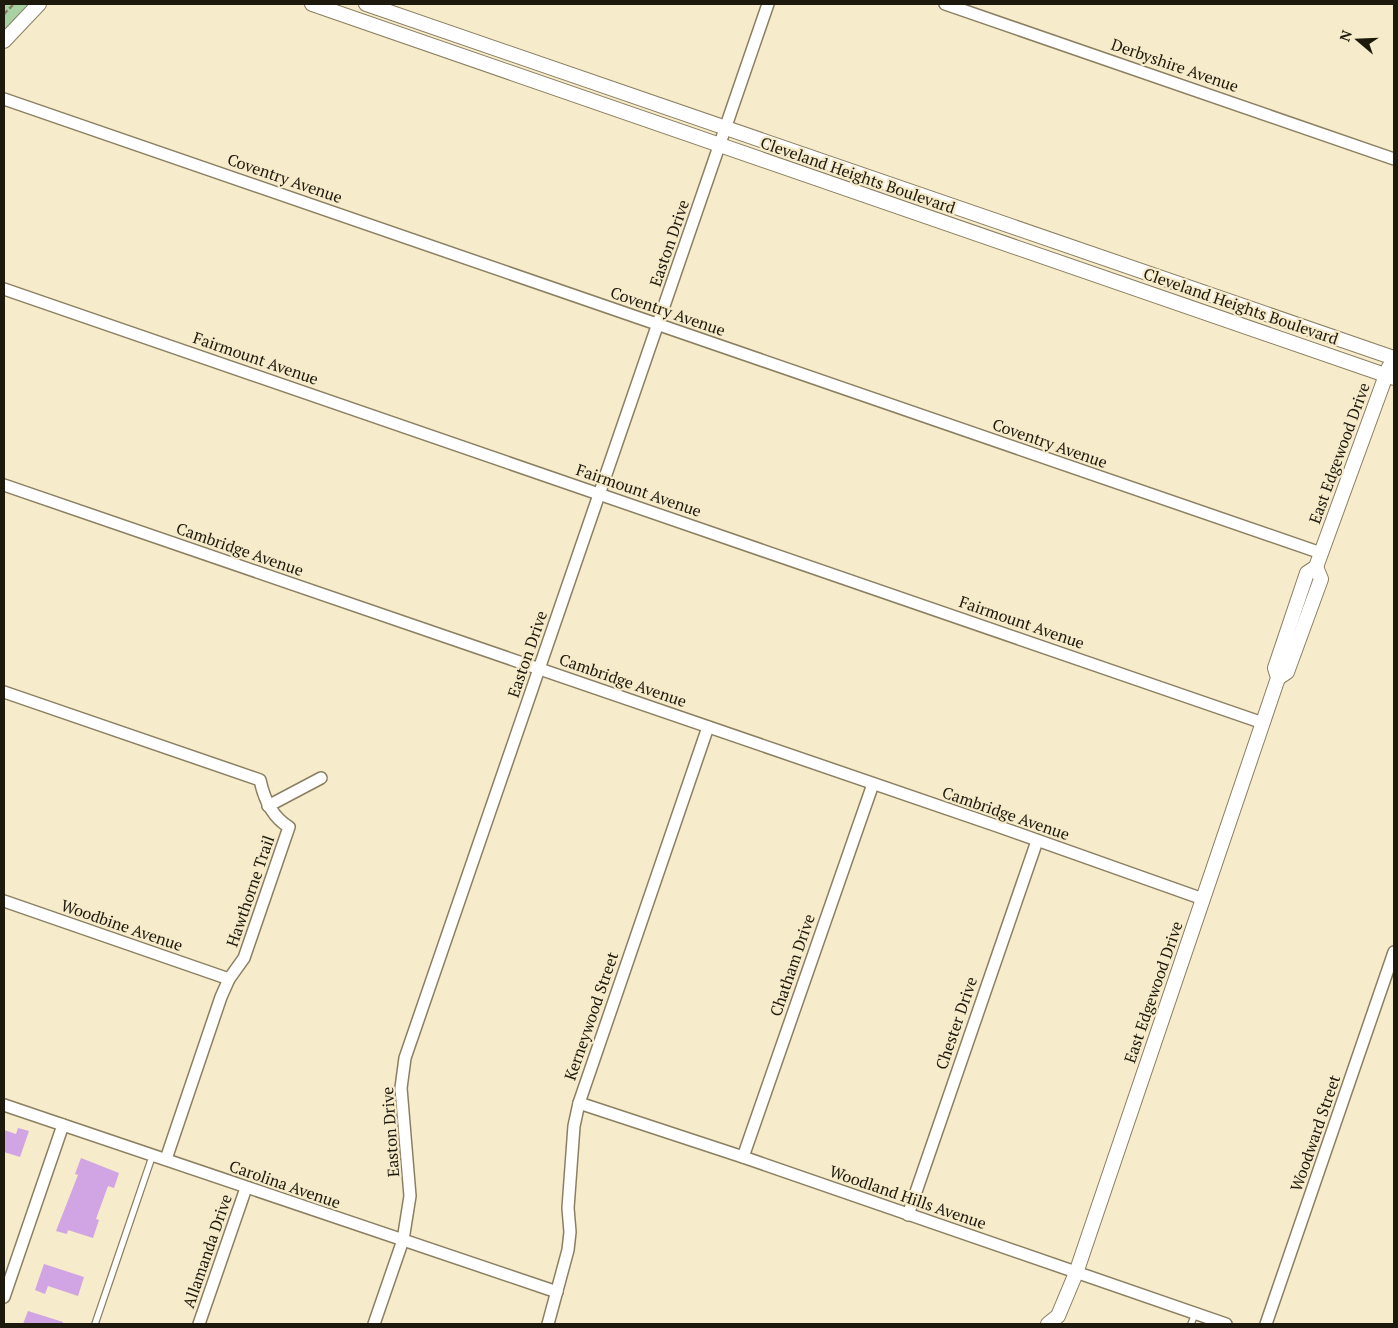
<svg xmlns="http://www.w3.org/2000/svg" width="1398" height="1328" font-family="'PT Serif',serif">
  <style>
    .green { fill: #a8d1a4 }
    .building { fill: #d1a4e3 }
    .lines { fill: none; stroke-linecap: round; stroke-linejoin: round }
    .service-casing { stroke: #8a7f61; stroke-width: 8 }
    .minor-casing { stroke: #8a7f61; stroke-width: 14 }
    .tertiary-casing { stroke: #8a7f61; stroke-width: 16 }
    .path { stroke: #877f69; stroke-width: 2.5; stroke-dasharray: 5 2.5; stroke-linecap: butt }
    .service { stroke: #fff; stroke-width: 5.5 }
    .minor { stroke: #fff; stroke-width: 11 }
    .tertiary { stroke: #fff; stroke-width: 14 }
    .labels { text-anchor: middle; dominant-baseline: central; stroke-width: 4.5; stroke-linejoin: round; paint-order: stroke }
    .street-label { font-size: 16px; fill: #1d190d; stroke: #f6ebca }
  </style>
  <rect width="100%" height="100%" fill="#f6ebca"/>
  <polygon class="green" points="4,4 29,4 4,30"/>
  <g class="building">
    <polygon points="18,1128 29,1131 20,1157 4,1152 4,1130 16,1134"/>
    <polygon points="81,1158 119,1173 114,1188 108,1186 96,1219 99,1220 93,1238 68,1230 67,1234 56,1231 78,1175 75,1174"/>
    <polygon points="44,1264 84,1277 78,1296 48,1286 45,1294 35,1290"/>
    <polygon points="28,1311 63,1322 63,1324 23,1324"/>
  </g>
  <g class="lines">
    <g class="service-casing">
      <g id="service">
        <polyline points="95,1324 153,1154"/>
        <polyline points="1191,1324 1195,1314"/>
      </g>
    </g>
    <g class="minor-casing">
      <g id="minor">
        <polyline points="945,4 1394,159"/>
        <polyline points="4,99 1321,553"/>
        <polyline points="4,289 1263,723"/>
        <polyline points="4,485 1000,827 1203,899"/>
        <path d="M 4,692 L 260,780 C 264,799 272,817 289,827 L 244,958 L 229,979 L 221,997 L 166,1159"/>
        <polyline points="268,806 321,778"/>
        <polyline points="4,901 229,979"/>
        <polyline points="579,1103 743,1157 1226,1324"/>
        <polyline points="4,1105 557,1292"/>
        <polyline points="743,1157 873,784"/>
        <polyline points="908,1215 1037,841"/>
        <polyline points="4,1297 63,1125"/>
        <polyline points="199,1324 246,1188"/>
        <polyline points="374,1324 403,1240 410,1196 401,1088 405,1058 768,4"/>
        <polyline points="548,1324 568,1250 570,1232 568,1208 574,1126 579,1103 708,727"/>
        <polyline points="1266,1324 1394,952"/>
      </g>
    </g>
    <g class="tertiary-casing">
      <g id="tertiary">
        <polyline points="312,4 1394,378"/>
        <polyline points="366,4 1394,358"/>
        <polyline points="4,41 39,4"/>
        <polyline points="1278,678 1287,672 1321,579 1316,567"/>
        <polyline points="1048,1324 1058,1316 1076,1273 1278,678 1275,668 1307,573 1316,567 1389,367"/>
      </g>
    </g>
    <polyline class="path" points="4,14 14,4"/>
    <use href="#service" class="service"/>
    <use href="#minor" class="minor"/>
    <use href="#tertiary" class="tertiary"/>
  </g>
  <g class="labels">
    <g class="street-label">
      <text transform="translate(1175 65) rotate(19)">Derbyshire Avenue</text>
      <text transform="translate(858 175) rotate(19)">Cleveland Heights Boulevard</text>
      <text transform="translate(285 178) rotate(19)">Coventry Avenue</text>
      <text transform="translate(669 243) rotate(-71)">Easton Drive</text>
      <text transform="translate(1241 306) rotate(19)">Cleveland Heights Boulevard</text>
      <text transform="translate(668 311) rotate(19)">Coventry Avenue</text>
      <text transform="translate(256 358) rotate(19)">Fairmount Avenue</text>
      <text transform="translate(1050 443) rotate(19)">Coventry Avenue</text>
      <text transform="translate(1339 453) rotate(-70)">East Edgewood Drive</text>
      <text transform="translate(639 490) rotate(19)">Fairmount Avenue</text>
      <text transform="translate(240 549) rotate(19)">Cambridge Avenue</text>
      <text transform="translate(1022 622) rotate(19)">Fairmount Avenue</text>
      <text transform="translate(527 654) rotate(-71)">Easton Drive</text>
      <text transform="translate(623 680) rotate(19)">Cambridge Avenue</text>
      <text transform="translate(1006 813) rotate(19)">Cambridge Avenue</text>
      <text transform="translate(250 891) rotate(-71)">Hawthorne Trail</text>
      <text transform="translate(122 925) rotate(19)">Woodbine Avenue</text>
      <text transform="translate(792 965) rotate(-71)">Chatham Drive</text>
      <text transform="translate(1153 992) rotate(-71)">East Edgewood Drive</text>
      <text transform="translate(591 1016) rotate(-71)">Kerneywood Street</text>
      <text transform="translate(956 1023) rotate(-71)">Chester Drive</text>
      <text transform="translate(390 1132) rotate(-94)">Easton Drive</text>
      <text transform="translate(1315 1133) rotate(-71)">Woodward Street</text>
      <text transform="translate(285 1184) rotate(19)">Carolina Avenue</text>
      <text transform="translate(908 1197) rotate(19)">Woodland Hills Avenue</text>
      <text transform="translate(207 1251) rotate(-71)">Allamanda Drive</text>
    </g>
  </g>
  <rect width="1398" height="1328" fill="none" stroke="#1d190d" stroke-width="10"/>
  <g transform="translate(1358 40) rotate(289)" stroke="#f6ebca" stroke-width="4" paint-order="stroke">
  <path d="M0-4L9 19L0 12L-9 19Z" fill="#1d190d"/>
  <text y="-8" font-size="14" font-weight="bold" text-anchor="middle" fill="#1d190d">N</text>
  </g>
</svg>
